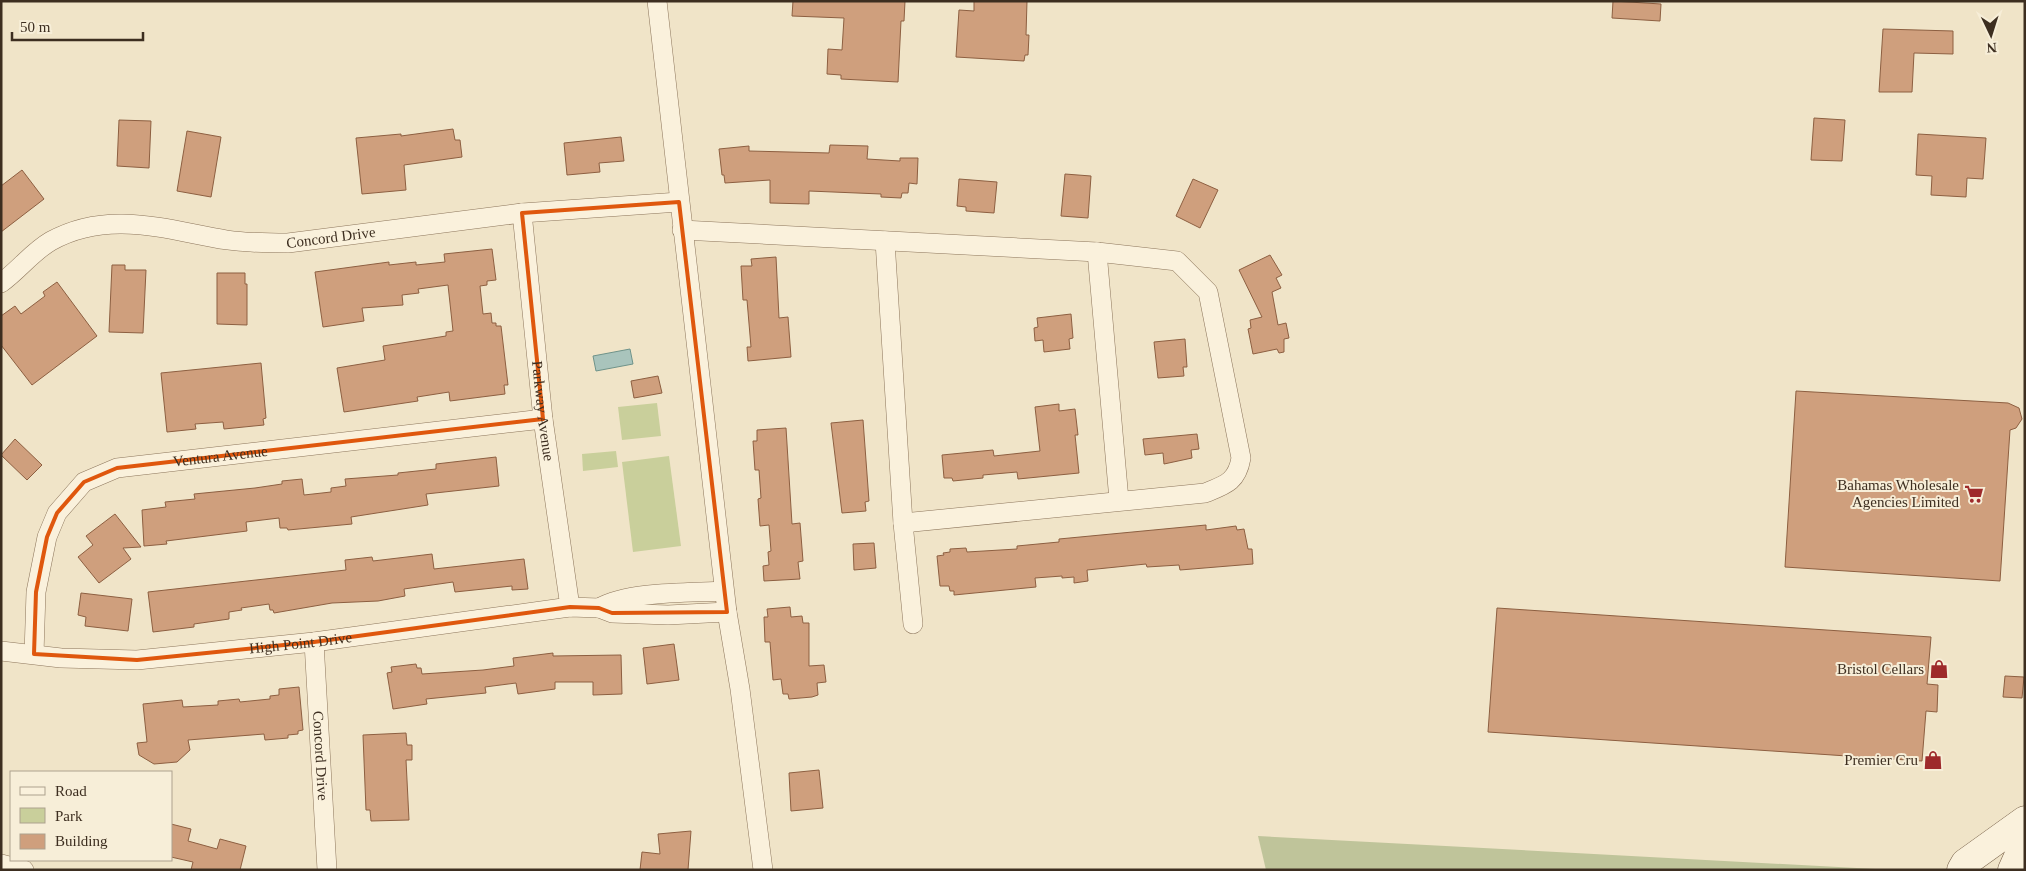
<svg xmlns="http://www.w3.org/2000/svg" width="2026" height="871" font-family="'Times New Roman',serif">
  <style>
    .green { fill: #c9cf9b }
    .cemetery { fill: #bfc49a }
    .water { fill: #a9c4bc; stroke: #6f938a }
    .building { fill: #cf9f7d; stroke: #8d5f41 }
    .lines { fill: none; stroke-linecap: round; stroke-linejoin: round }
    .minor-casing { stroke: #8d765c; stroke-width: 20 }
    .secondary-casing { stroke: #6f573f; stroke-width: 29 }
    .minor { stroke: #faf1dc; stroke-width: 19 }
    .secondary { stroke: #faf1dc; stroke-width: 28 }
    .marked { fill: none; stroke: #df570d; stroke-width: 4; stroke-linejoin: round }
    .labels { text-anchor: middle; dominant-baseline: central; stroke-width: 4; stroke-linejoin: round; paint-order: stroke }
    .street-label { font-size: 15px; fill: #3d2e20; stroke: #f7eed8 }
    .poi-label { font-size: 15px; fill: #3d2e20; stroke: #f7eed8; text-anchor: end }
  </style>
  <rect width="100%" height="100%" fill="#f0e4c8"/>
  <g class="green">
    <polygon points="657,403 661,436 622,440 618,407"/>
    <polygon points="616,451 618,467 583,471 582,454"/>
    <polygon points="669,456 681,546 633,552 622,462"/>
  </g>
  <polygon class="cemetery" points="1258,836 1894,870 1266,870"/>
  <polygon class="water" points="630,349 633,364 596,371 593,356"/>
  <g class="building">
    <polygon points="793,1 905,1 904,21 901,21 898,82 841,79 841,75 827,74 828,49 842,50 844,18 792,16"/>
    <polygon points="974,1 1027,1 1026,35 1029,35 1028,55 1025,55 1024,61 956,57 959,10 974,11"/>
    <polygon points="1613,1 1661,4 1660,21 1612,18"/>
    <polygon points="1883,29 1953,31 1953,54 1914,53 1912,92 1879,92"/>
    <polygon points="1814,118 1845,120 1842,161 1811,160"/>
    <polygon points="119,120 151,121 149,168 117,166"/>
    <polygon points="453,129 455,140 460,140 462,157 404,165 406,190 362,194 356,138 401,134 401,136"/>
    <polygon points="187,131 221,137 211,197 177,191"/>
    <polygon points="1918,134 1986,138 1983,179 1967,178 1966,197 1931,195 1932,176 1916,175"/>
    <polygon points="621,137 624,161 599,163 600,172 567,175 564,143"/>
    <polygon points="830,145 868,146 867,159 900,161 900,158 918,158 917,184 909,183 908,193 902,193 901,198 881,197 881,194 809,191 809,204 770,203 770,180 725,183 724,175 722,175 719,149 749,146 749,151 829,153"/>
    <polygon points="22,170 44,199 1,232 1,186"/>
    <polygon points="1065,174 1091,176 1088,218 1061,216"/>
    <polygon points="959,179 997,182 994,213 966,211 966,207 957,206"/>
    <polygon points="1193,179 1218,190 1200,228 1176,216"/>
    <polygon points="492,249 496,280 487,281 487,285 480,286 483,314 491,313 492,323 496,323 496,326 501,326 508,385 504,385 505,394 450,401 449,392 417,397 418,401 344,412 337,368 385,360 383,346 446,336 446,332 453,331 448,285 418,289 419,293 402,295 403,305 362,308 364,321 323,327 315,272 389,262 389,265 416,262 416,265 445,262 444,254"/>
    <polygon points="1270,255 1282,275 1276,278 1281,288 1272,292 1278,325 1286,323 1289,338 1284,339 1284,352 1279,353 1277,349 1253,354 1248,329 1251,328 1250,320 1262,317 1239,270"/>
    <polygon points="776,257 779,318 788,317 791,357 748,361 747,347 751,347 747,300 743,300 741,266 752,266 751,259"/>
    <polygon points="112,265 125,265 125,270 146,270 143,333 109,332"/>
    <polygon points="217,273 245,273 245,284 247,284 247,325 217,324"/>
    <polygon points="57,282 97,336 32,385 1,345 1,316 15,306 21,314 45,296 43,292"/>
    <polygon points="1071,314 1073,338 1069,339 1070,349 1044,352 1043,340 1035,341 1034,328 1038,327 1037,318"/>
    <polygon points="1185,339 1187,367 1183,367 1184,376 1158,378 1154,342"/>
    <polygon points="261,363 266,418 263,419 264,425 224,429 223,422 195,424 196,429 167,432 161,373"/>
    <polygon points="658,376 662,393 634,398 631,381"/>
    <polygon points="1796,391 2008,403 2019,408 2022,419 2016,428 2010,430 2000,581 1785,567"/>
    <polygon points="1059,404 1059,411 1075,409 1078,435 1075,435 1079,473 1018,479 1017,472 983,475 983,478 953,481 952,478 944,478 942,455 993,450 994,456 1040,451 1035,407"/>
    <polygon points="863,420 869,501 865,502 866,511 842,513 831,423"/>
    <polygon points="786,428 792,524 800,523 803,561 798,562 800,579 764,581 763,566 769,565 768,552 771,551 769,525 760,526 758,499 761,498 759,470 755,470 753,441 757,441 757,430"/>
    <polygon points="1197,434 1199,449 1191,450 1192,458 1164,464 1163,453 1145,455 1143,439"/>
    <polygon points="15,439 42,465 27,480 1,455"/>
    <polygon points="496,457 499,486 426,494 428,505 351,517 352,524 288,530 287,528 280,528 279,518 246,522 247,531 166,541 167,544 144,546 142,510 166,507 165,502 195,499 194,494 255,488 282,484 282,481 302,479 304,495 331,492 331,488 346,486 345,479 398,475 398,473 436,469 436,464"/>
    <polygon points="115,514 141,547 123,548 131,559 99,583 78,557 93,545 86,536"/>
    <polygon points="1206,525 1206,530 1236,526 1237,530 1244,529 1248,549 1252,549 1253,564 1180,570 1179,565 1147,567 1146,564 1087,570 1088,581 1074,583 1074,577 1062,578 1062,576 1035,578 1036,587 954,595 954,591 950,591 949,586 940,586 937,556 944,555 943,553 950,552 950,549 966,548 967,552 1017,549 1017,546 1059,542 1059,539"/>
    <polygon points="874,543 876,568 854,570 853,544"/>
    <polygon points="432,554 434,569 524,559 528,589 512,590 512,586 455,592 453,582 404,589 405,596 378,601 332,603 274,613 273,610 270,610 269,604 241,608 242,610 229,612 229,619 194,624 194,627 153,632 148,592 346,570 345,560 372,557 373,561"/>
    <polygon points="81,593 132,599 128,631 85,626 86,617 78,615"/>
    <polygon points="790,607 791,617 802,616 803,623 809,623 809,666 824,665 826,682 817,683 818,695 812,697 789,699 788,694 783,694 781,679 773,680 770,642 765,642 764,617 768,617 767,609"/>
    <polygon points="1497,608 1931,637 1927,684 1938,685 1937,712 1926,711 1922,761 1488,732"/>
    <polygon points="674,644 679,680 647,684 643,648"/>
    <polygon points="553,653 553,656 621,655 622,694 593,695 593,682 555,682 555,689 518,694 516,683 485,687 486,693 426,699 427,704 393,709 387,673 392,672 391,667 416,664 417,668 421,668 422,674 483,670 514,666 513,658"/>
    <polygon points="2005,676 2024,677 2022,698 2003,697"/>
    <polygon points="299,687 303,730 298,731 298,734 288,735 288,738 265,740 264,734 188,740 190,750 177,762 154,764 139,755 137,743 147,742 143,704 182,700 183,707 218,705 218,701 239,699 240,702 270,699 270,696 279,695 279,689"/>
    <polygon points="406,733 407,745 412,745 412,760 406,760 409,820 371,821 370,810 366,810 363,735"/>
    <polygon points="819,770 823,808 791,811 789,773"/>
    <polygon points="171,824 191,829 188,841 217,849 220,839 246,846 240,870 191,870 193,862 171,857"/>
    <polygon points="691,831 688,870 640,870 642,852 660,854 658,834"/>
  </g>
  <g class="lines">
    <g class="minor-casing">
      <g id="minor">
        <polyline points="657,1 727,612 740,689 763,870"/>
        <path id="s1" d="M 522,213 L 543,419 L 570,607"/>
        <path d="M 682,230 L 1097,252 L 1177,261 L 1208,292 L 1241,458 C 1237,482 1225,485 1205,493 L 903,523"/>
        <polyline points="885,241 903,523 913,624"/>
        <polyline points="1097,252 1119,500"/>
        <path id="s2" d="M 1,283 C 19,270 32,252 51,241 C 109,209 166,230 227,240 C 247,243 267,243 288,243 L 522,213 L 679,202"/>
        <path d="M 599,608 C 629,591 689,593 724,591"/>
        <path id="s3" d="M 314,642 L 327,870"/>
        <path id="s4" d="M 1,651 L 61,658 L 137,660 L 314,642 L 570,607 L 599,608 L 612,613 L 668,615 L 727,612"/>
        <path id="s5" d="M 34,654 L 36,592 L 47,537 L 57,513 L 84,482 L 117,468 L 543,419"/>
        <polyline points="1,864 24,870"/>
      </g>
    </g>
    <g class="secondary-casing">
      <g id="secondary">
        <polyline points="1961,870 1965,863 2025,820"/>
        <polyline points="2012,870 2025,841"/>
      </g>
    </g>
    <use href="#minor" class="minor"/>
    <use href="#secondary" class="secondary"/>
  </g>
  <path class="marked" d="M 679,202 L 727,612 L 612,613 L 599,608 L 570,607 L 314,642 L 137,660 L 34,654 L 36,592 L 47,537 L 57,513 L 84,482 L 117,468 L 543,419 L 522,213 Z"/>
  <defs>
    <g id="supermarket-bare" transform="scale(1.5)"><path d="M-6-5.5h2.5l.6 2H6L4.5 2H-2.5L-4.4-4H-6ZM-1.5 3.2a1.3 1.3 0 1 0 .1 0ZM3 3.2a1.3 1.3 0 1 0 .1 0Z" fill="#9e2a2b" stroke="#f7eed8" stroke-width="2.5" paint-order="stroke"/></g>
    <g id="shop-bare" transform="scale(1.5)"><path d="M-5-2.5h2.3a2.7 3.5 0 0 1 5.4 0H5L5.5 6h-11ZM-1.5-2.5h3a1.5 2.3 0 0 0-3 0Z" fill="#9e2a2b" stroke="#f7eed8" stroke-width="2.5" paint-order="stroke"/></g>
  </defs>
  <g fill-rule="evenodd">
    <use href="#supermarket-bare" x="1974" y="494"/>
    <use href="#shop-bare" x="1939" y="669"/>
    <use href="#shop-bare" x="1933" y="760"/>
  </g>
  <g class="labels">
    <g class="street-label">
      <text stroke="none"><textPath href="#s2" startOffset="350">Concord Drive</textPath></text>
      <text stroke="none"><textPath href="#s1" startOffset="199">Parkway Avenue</textPath></text>
      <text stroke="none"><textPath href="#s5" startOffset="325">Ventura Avenue</textPath></text>
      <text stroke="none"><textPath href="#s4" startOffset="301">High Point Drive</textPath></text>
      <text stroke="none"><textPath href="#s3" startOffset="114">Concord Drive</textPath></text>
    </g>
    <g class="poi-label">
      <text x="1959" y="485">Bahamas Wholesale<tspan x="1959" dy="17">Agencies Limited</tspan></text>
      <text x="1924" y="669">Bristol Cellars</text>
      <text x="1918" y="760">Premier Cru</text>
    </g>
  </g>
  <rect width="2026" height="871" fill="none" stroke="#3d2e20" stroke-width="5"/>
  <rect x="10" y="771" width="162" height="90" fill="#f7eed8" stroke="#ada18e"/>
  <rect x="20" y="787" width="25" height="8" fill="#faf1dc" stroke="#ada18e"/>
  <text x="55" y="796" font-size="15" fill="#3d2e20">Road</text>
  <rect x="20" y="808" width="25" height="15" fill="#c9cf9b" stroke="#ada18e"/>
  <text x="55" y="821" font-size="15" fill="#3d2e20">Park</text>
  <rect x="20" y="834" width="25" height="15" fill="#cf9f7d" stroke="#ada18e"/>
  <text x="55" y="846" font-size="15" fill="#3d2e20">Building</text>
  <g transform="translate(1991 35) rotate(176)" stroke="#f7eed8" stroke-width="4" paint-order="stroke">
  <path d="M0-4L9 19L0 12L-9 19Z" fill="#3d2e20"/>
  <text y="-8" font-size="14" font-weight="bold" text-anchor="middle" fill="#3d2e20">N</text>
  </g>
  <path d="M12 32v8h131v-8" fill="none" stroke="#3d2e20" stroke-width="2.5"/>
  <text x="20" y="32" font-size="15" fill="#3d2e20" stroke="#f7eed8" stroke-width="4" paint-order="stroke">50 m</text>
</svg>
